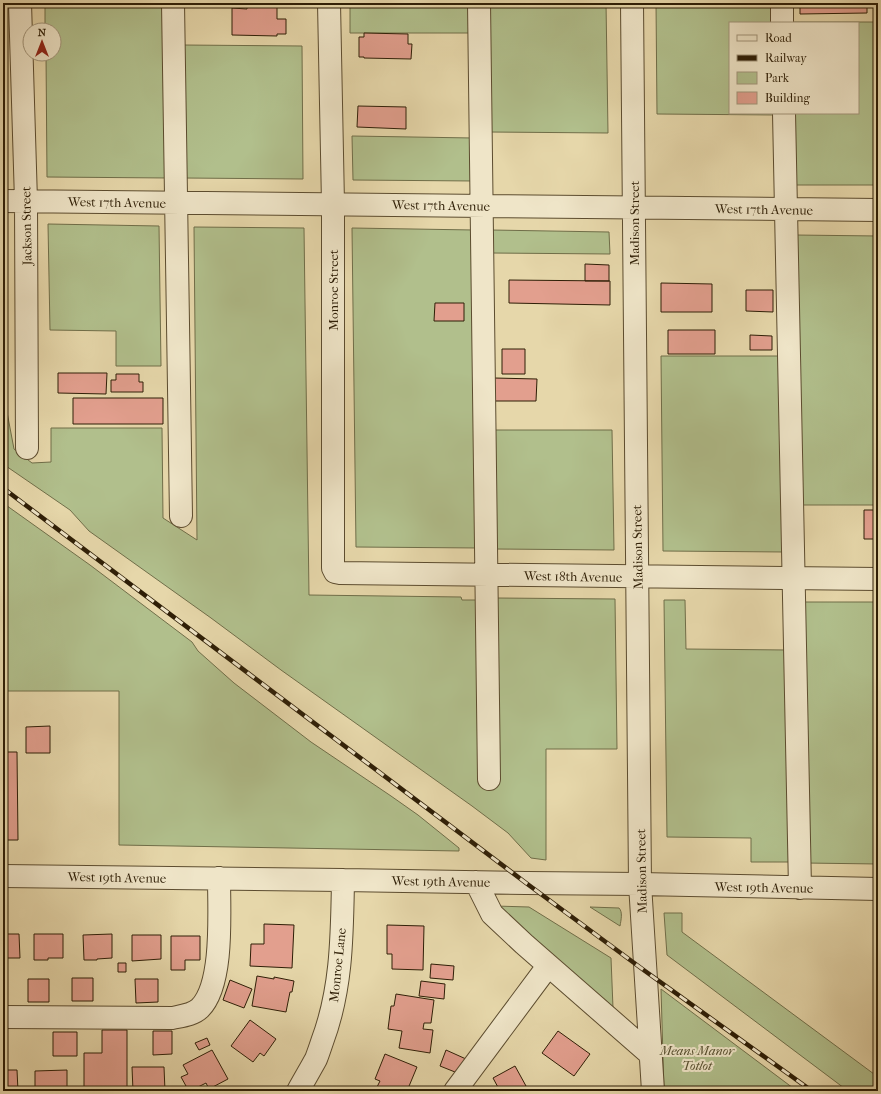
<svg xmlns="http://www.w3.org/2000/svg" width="881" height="1094" viewBox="0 0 881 1094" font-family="'IM FELL French Canon',serif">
<rect width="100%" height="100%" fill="#e6d7aa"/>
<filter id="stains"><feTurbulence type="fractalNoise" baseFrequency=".005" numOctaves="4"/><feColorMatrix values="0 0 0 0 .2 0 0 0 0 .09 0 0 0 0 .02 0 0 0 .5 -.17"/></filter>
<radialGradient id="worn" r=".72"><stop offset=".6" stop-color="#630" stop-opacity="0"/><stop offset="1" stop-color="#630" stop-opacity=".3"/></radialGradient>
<path fill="#b1bf8c" stroke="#706e49" d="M45 3H166L168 178 47 177 46 54H54V30H45Z
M350 3H471L472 33H350Z
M487 3H606L608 133 489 132Z
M656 3H776V23H730V113H778V115L657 114Z
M791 22H878V185H794L793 113H858V23H791Z
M183 45 302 46 303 179 184 178Z
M352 136 473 138 474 181 353 180Z
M48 224 159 226 161 366H116V331L50 330Z
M194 227 304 228 309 595 461 597 462 600H477L497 598 615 599 617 749H546V860L531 858 508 833 472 806 281 670 211 618 89 531 70 510 3 464V391L14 449 32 463 51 462V428H162L163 518 197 540Z
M352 228 474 230 479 548 356 547Z
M491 230 609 232 610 254 491 253Z
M795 235 878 236V505H799Z
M661 356H782L785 552 663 551Z
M494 430H612L614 550 495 549Z
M3 503 90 565 192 642 198 651 234 683 311 742 391 796 418 815 459 848V851L119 845V691H3Z
M664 600H685L686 649 787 650 791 862H751V838L667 837Z
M800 602H878V864L805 863Z
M495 906 529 907 611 958 613 1008Z
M590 907 619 908C623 912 621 920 620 926Z
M664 913H682V932L878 1077V1091H848L667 955Z
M661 989 797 1091H664Z"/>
<path fill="#e29f8e" stroke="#2e1e06" d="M800 3H867V13L800 14Z
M247 6H277V19H286V34H277V36L232 35V8L247 9Z
M364 33 408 34V44H412L411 59 364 58V57H359V37H364Z
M358 106 406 107V129L357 127Z
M585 264 609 265V281H585Z
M509 280 610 281V305L509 303Z
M661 283 712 284V312H661Z
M746 290H773V312L746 311Z
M435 303H464V321H434Z
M668 330H715V354H668Z
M750 335 772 336V350H750Z
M502 349H525V374H502Z
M58 373H107L106 394 58 393Z
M116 374H139V382H143V392H111V380H116Z
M494 378 537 379 536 401H494Z
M73 398H163V424H73Z
M864 510H878V539H864Z
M50 726V753H26V727Z
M3 752H17L18 840H3Z
M264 924 294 925 292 968 250 966 251 944H264Z
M387 925 424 926 423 970 392 969V954H387Z
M3 934H19L20 958H4V960H3Z
M34 934H63V958H48V960H34Z
M112 934V958L97 959V960H84L83 935Z
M132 935H161V959L132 961Z
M171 936H200V960H185V970H171Z
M118 963H126V972H118Z
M431 964 454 966 453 980 430 978Z
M257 976 274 979V977L294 981 292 992H290L286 1012 252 1006Z
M72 978H93V1001H72Z
M28 979H49V1002H28Z
M135 979H158V1002L136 1003Z
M230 980 252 989 244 1008 223 1000Z
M421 981 445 984 444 999 419 996Z
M396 994 434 1000 431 1023H424L423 1029 433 1030 430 1053 399 1048 402 1031 388 1029 391 1006H394Z
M250 1020 276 1039 264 1056 260 1053 253 1062 231 1046Z
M102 1030H127V1091H84V1053H102Z
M153 1031H172V1054L153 1055Z
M558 1031 590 1054 574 1076 542 1053Z
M53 1032H77V1056H53Z
M207 1038 210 1045 199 1050 195 1043Z
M212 1050 228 1079 209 1089 206 1083 198 1087 200 1091H182L181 1088 186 1086 181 1077 188 1074 183 1065Z
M446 1050 466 1059 460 1074 440 1066Z
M385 1054 417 1067 407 1091H375L380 1081 375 1079Z
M515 1066 526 1086 517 1091H500L493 1078Z
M132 1067H164L165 1091H133Z
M3 1070H17L18 1091H3Z
M67 1070V1091H35V1071Z"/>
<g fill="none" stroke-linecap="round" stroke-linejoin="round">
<g stroke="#5c4c2f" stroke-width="24">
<path id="minor" d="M20 3 26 201 27 448
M173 3 181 516
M329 3 333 204V568L335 572 340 573 878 579
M479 3 489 779
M632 3 640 884 653 1091
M782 3V23
M784 113 800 888
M3 201 878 210
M3 876 343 880 526 883 640 884 878 889
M476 882 492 914 524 944 651 1055
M3 1017 172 1018C181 1016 193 1015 200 1008 224 984 219 911 219 878
M298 1091C304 1080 310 1070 316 1059 318 1054 320 1048 322 1042 342 989 342 935 343 880
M455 1091 548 966"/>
</g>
<use href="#minor" stroke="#efe5c8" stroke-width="22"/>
<g stroke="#2e1e06" stroke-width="4.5">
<path id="rail" d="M3 488 526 883 645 971 812 1091"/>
</g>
<use href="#rail" stroke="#efe5c8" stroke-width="3" stroke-dasharray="9" stroke-linecap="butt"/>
</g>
<g text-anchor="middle" stroke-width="4" stroke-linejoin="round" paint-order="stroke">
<g font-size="13" fill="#2e1e06" stroke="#efe5c8">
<text transform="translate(117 202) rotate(1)" y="5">West 17th Avenue</text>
<text transform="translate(441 205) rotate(1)" y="5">West 17th Avenue</text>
<text transform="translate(764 209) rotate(1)" y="5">West 17th Avenue</text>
<text transform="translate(634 223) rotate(-90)" y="5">Madison Street</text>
<text transform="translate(26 226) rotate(-91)" y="5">Jackson Street</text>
<text transform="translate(333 290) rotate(-90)" y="5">Monroe Street</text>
<text transform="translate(637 547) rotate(-91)" y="5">Madison Street</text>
<text transform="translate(573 576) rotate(1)" y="5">West 18th Avenue</text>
<text transform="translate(641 871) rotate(-91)" y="5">Madison Street</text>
<text transform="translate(117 877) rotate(1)" y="5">West 19th Avenue</text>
<text transform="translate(441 881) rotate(1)" y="5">West 19th Avenue</text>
<text transform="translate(764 887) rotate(1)" y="5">West 19th Avenue</text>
<text transform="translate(337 965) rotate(-84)" y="5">Monroe Lane</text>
</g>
<g font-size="13" font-style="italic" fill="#554e2e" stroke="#efe5c8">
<text x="697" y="1055">Means Manor<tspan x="697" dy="15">Totlot</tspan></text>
</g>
</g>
<rect width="881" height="1094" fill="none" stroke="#e6d7aa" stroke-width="16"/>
<rect x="4" y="4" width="873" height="1086" fill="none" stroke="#2e1e06" stroke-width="2"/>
<rect x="8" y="8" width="865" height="1078" fill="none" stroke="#2e1e06"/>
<rect x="729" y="22" width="130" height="92" fill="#efe5c8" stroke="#a2957a"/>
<rect x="737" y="35" width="20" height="6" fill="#efe5c8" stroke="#a2957a"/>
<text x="765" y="42" font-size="12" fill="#2e1e06">Road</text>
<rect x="737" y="55" width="20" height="6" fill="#2e1e06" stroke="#a2957a"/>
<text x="765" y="62" font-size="12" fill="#2e1e06">Railway</text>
<rect x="737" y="72" width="20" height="12" fill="#b1bf8c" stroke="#a2957a"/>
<text x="765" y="82" font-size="12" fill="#2e1e06">Park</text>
<rect x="737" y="92" width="20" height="12" fill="#e29f8e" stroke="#a2957a"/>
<text x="765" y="102" font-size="12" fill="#2e1e06">Building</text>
<g transform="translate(42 42)"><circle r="19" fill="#efe5c8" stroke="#a2957a"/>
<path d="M0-3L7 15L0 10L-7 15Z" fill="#8f2418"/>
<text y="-6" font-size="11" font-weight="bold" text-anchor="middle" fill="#2e1e06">N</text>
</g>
<rect width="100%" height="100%" filter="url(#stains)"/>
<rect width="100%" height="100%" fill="url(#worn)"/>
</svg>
